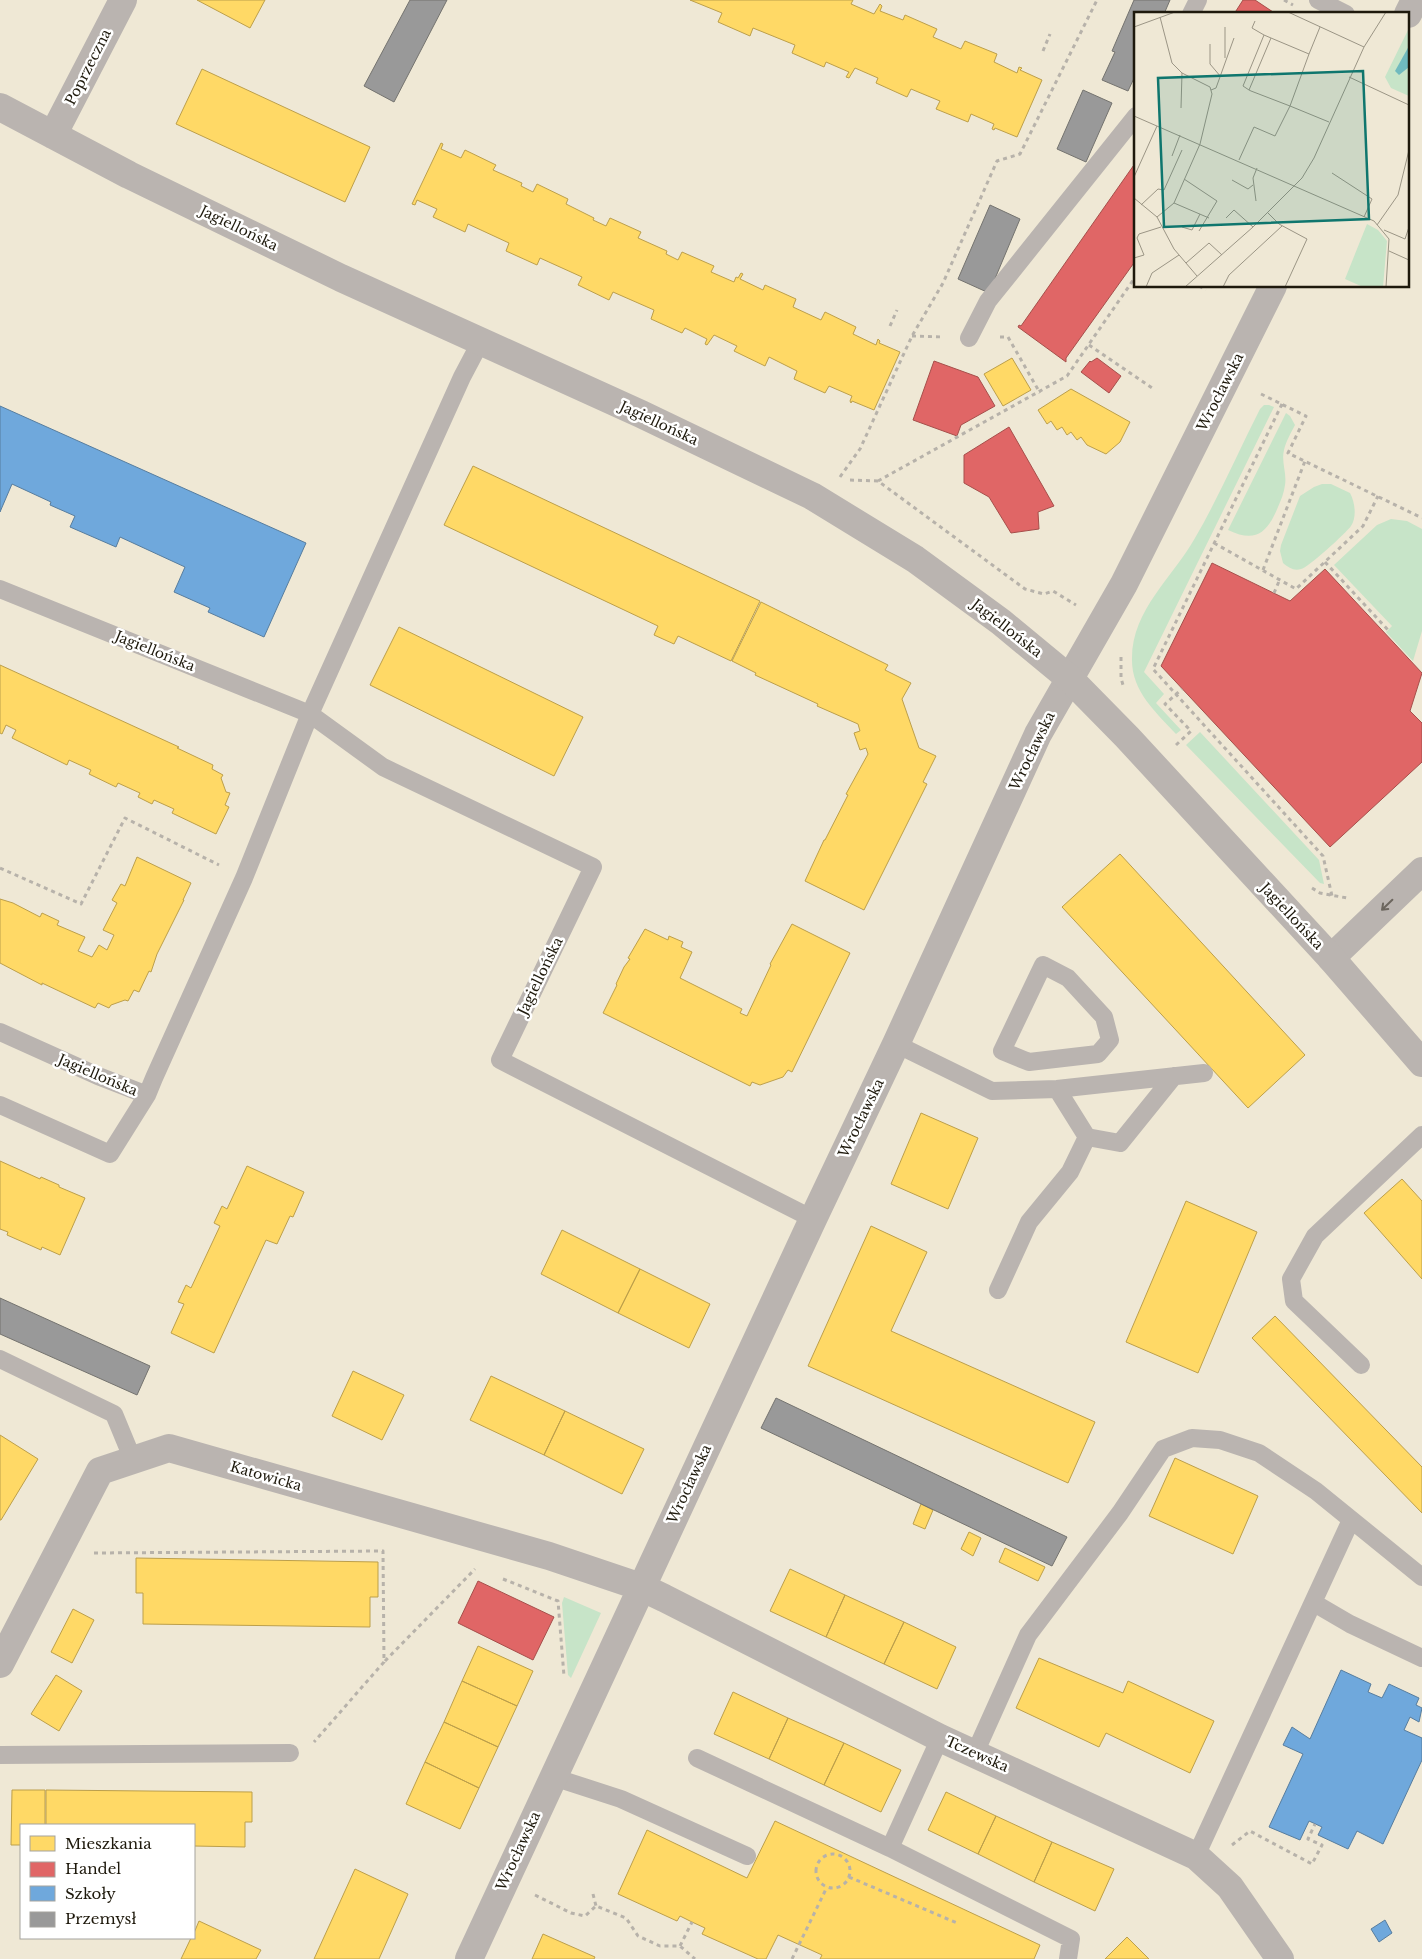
<svg xmlns="http://www.w3.org/2000/svg" width="1422" height="1959" viewBox="0 0 1422 1959" font-family="'Libre Baskerville',serif">
<rect width="100%" height="100%" fill="#efe8d5"/>
<path fill="#c7e4c8" d="M1264 405H1269L1274 407 1144 672 1164 694 1156 703 1181 730 1176 734C1156 712 1131 691 1132 658 1132 610 1173 577 1195 538 1219 497 1238 452 1260 409Z
M1286 413 1290 416 1295 425C1291 433 1286 441 1284 450 1281 462 1287 473 1285 485 1284 493 1281 500 1278 507 1267 534 1255 543 1228 530Z
M1322 484H1331L1350 493C1355 502 1357 517 1351 526 1346 533 1308 568 1301 569 1294 571 1289 568 1283 563L1280 551 1281 545 1300 496 1314 487Z
M1391 519 1407 521 1422 529V631L1413 661 1386 632 1392 626 1334 565 1377 525Z
M1200 732 1319 860 1324 884 1320 883 1186 745Z
M564 1597 601 1613 571 1678 568 1675 562 1603Z"/>
<path fill="#ffd966" stroke="#bc9f4b" d="M197 0H265L250 28Z
M690 0H853L851 4 874 14 880 4 882 6 880 11 903 20 905 15 937 29 933 37 961 49 965 41 997 54 994 62 1017 73 1019 67 1022 68 1020 70 1042 80 1017 137 995 128 994 130 992 129 994 124 971 114 968 122 936 109 940 101 911 89 907 97 876 83 878 78 855 68 849 78 846 77 849 72 826 62 824 67 792 53 795 45 753 28 750 36 718 22 722 13Z
M202 69 370 147 345 202 176 124Z
M441 143 443 144 441 149 461 158 465 150 496 165 493 170 522 183 521 186 533 192 537 184 568 199 566 204 594 218 593 220 606 226 610 218 641 232 638 238 667 251 666 254 678 260 682 252 714 266 711 272 734 282 736 277 738 278 741 273 743 274 740 279 763 290 765 285 796 299 793 307 821 320 825 312 856 327 853 334 876 345 878 339 880 341 879 343 900 352 874 410 852 401 851 403 850 401 852 396 829 386 825 393 794 379 797 371 769 357 765 366 734 351 737 346 714 335 707 345 705 344 707 339 685 328 682 333 651 319 654 310 613 292 609 300 578 285 582 277 540 258 537 265 506 251 509 243 468 224 465 232 433 217 437 209 417 200 415 205 412 204Z
M1012 358 1031 390 1003 406 984 374Z
M1071 389 1130 422 1120 442 1106 454 1087 445 1081 437 1077 440 1071 432 1067 435 1062 427 1057 430 1051 421 1047 424 1038 410Z
M473 466 760 601 731 661 678 636 674 644 654 635 658 626 444 525Z
M761 602 888 665 885 670 911 683 902 699 919 748 936 756 923 782 927 784 864 910 805 881 824 840H825L848 795 846 794 868 754 866 748 860 750 854 733 860 731 858 724 817 706 818 704 755 675 756 673 732 661Z
M399 627 583 717 554 776 370 685Z
M0 665 179 747 177 748 213 765 212 769 223 775 221 778 226 792 230 793 225 805 229 807 216 834 172 813 174 809 154 800 152 804 138 797 140 793 118 783 116 787 89 774 91 770 69 760 67 765 12 738 16 730 6 725 2 734 0 733Z
M1120 854 1305 1055 1248 1108 1062 907Z
M137 857 191 883 183 900H184L157 954 151 972 149 971 139 992 134 990 128 1001 125 1000 111 1005 109 1008 98 1003 95 1008 42 983V985L0 963V899L13 903 40 917 42 913 59 921 57 925 85 937 78 951 92 957 99 945 107 950 114 935 103 930 117 903 112 900 121 884 125 886Z
M792 924 850 953 792 1072 788 1070 783 1077 760 1085 752 1082 750 1086 603 1013 617 985 616 984 624 967 630 959 628 958 645 929 668 940 669 936 683 942 681 947 692 952 680 978 742 1009 740 1013 747 1016 771 965 770 964Z
M921 1113 978 1138 948 1209 891 1184Z
M0 1161 40 1179 41 1177 59 1185V1187L85 1198 60 1255 42 1247 41 1250 7 1235 8 1232 0 1229Z
M247 1166 304 1192 293 1217 290 1216 277 1244 266 1240 214 1353 171 1333 184 1304 178 1302 186 1285 191 1288 220 1226 214 1223 222 1206 227 1209Z
M1402 1179 1422 1201V1279L1364 1213Z
M1186 1201 1257 1232 1198 1373 1126 1342Z
M871 1226 927 1252 891 1331 1095 1422 1068 1483 808 1366Z
M562 1230 640 1269 618 1313 541 1274Z
M640 1269 710 1304 689 1348 618 1313Z
M1275 1316 1422 1467V1513L1252 1338Z
M353 1371 404 1395 382 1440 332 1416Z
M491 1376 565 1411 544 1455 470 1420Z
M565 1411 644 1449 622 1494 544 1455Z
M0 1435 38 1459 1 1520H0Z
M1175 1458 1258 1496 1233 1554 1149 1516Z
M921 1504 933 1510 925 1529 913 1524Z
M969 1532 981 1538 973 1556 961 1549Z
M1005 1548 1045 1567 1038 1581 999 1562Z
M136 1558 378 1562V1597H370V1627L143 1624V1593H136Z
M790 1569 845 1595 826 1637 770 1611Z
M845 1595 904 1622 884 1664 826 1637Z
M73 1609 94 1620 72 1663 51 1652Z
M904 1622 956 1647 937 1689 884 1664Z
M478 1646 533 1671 517 1706 462 1681Z
M1039 1658 1123 1693 1128 1681 1214 1721 1190 1773 1106 1733 1099 1747 1016 1708Z
M56 1675 82 1691 59 1731 31 1714Z
M462 1681 517 1706 498 1747 444 1722Z
M733 1692 788 1718 769 1759 714 1734Z
M788 1718 844 1743 824 1785 769 1759Z
M444 1722 498 1747 479 1788 425 1762Z
M844 1743 901 1770 881 1812 824 1785Z
M425 1762 479 1788 460 1829 406 1804Z
M12 1790H45V1825H21V1845H11Z
M46 1790 252 1792V1822H245V1847L194 1846V1825H46Z
M946 1792 996 1816 978 1854 928 1830Z
M996 1816 1052 1842 1034 1882 978 1854Z
M775 1821 1040 1945 1034 1959H820L822 1955 778 1935 766 1959H758L702 1934 705 1928 692 1922 680 1916 677 1921 618 1894 647 1830 747 1878Z
M1052 1842 1114 1869 1095 1911 1034 1882Z
M355 1869 408 1894 379 1959H314Z
M199 1921 261 1950 256 1959H181L191 1938H194V1933Z
M543 1934 595 1957 594 1959H532Z
M1127 1937 1149 1959H1105Z"/>
<path fill="#e06666" stroke="#a64f4b" d="M1243 0H1255L1276 14H1234Z
M1136 162V260L1066 358V362L1018 327 1019 325 1021 326Z
M1097 358 1121 376 1109 393 1081 372 1090 361 1091 362Z
M934 361 978 377 995 406 961 425 957 436 913 420Z
M1009 427 1054 506 1038 512 1039 529 1011 533 989 497 964 483V455Z
M1212 563 1290 601 1325 569 1422 673 1410 711 1422 723V762L1330 847 1161 666Z
M478 1581 554 1617 533 1660 458 1623Z"/>
<path fill="#6fa8dc" stroke="#577d9e" d="M0 406 306 543 264 637 208 612 210 608 174 592 185 567 120 537 116 547 70 527 75 516 50 505 51 502 12 484 0 512Z
M1341 1670 1371 1684 1368 1692 1382 1698 1389 1684 1419 1698 1416 1705 1422 1708 1419 1722 1410 1717 1404 1730 1422 1738V1760L1383 1844 1357 1831 1348 1849 1318 1835 1322 1827 1309 1821 1300 1840 1269 1827 1303 1754 1283 1745 1292 1727 1310 1739Z
M1385 1920 1392 1933 1379 1942 1371 1929Z"/>
<path fill="#999" stroke="#74736f" d="M410 0H447L394 102 364 86Z
M1134 0H1170L1164 14H1136V74L1128 91 1102 80 1115 52 1112 51Z
M1083 90 1112 103 1086 162 1057 149Z
M990 205 1020 219 989 293 958 279Z
M0 1298 150 1366 137 1395 0 1334Z
M776 1398 1067 1537 1052 1566 761 1428Z"/>
<g fill="none" stroke-linecap="round" stroke-linejoin="round">
<path stroke="#b7b2aa" stroke-width="3" stroke-dasharray="4 4" stroke-linecap="butt" d="M1284 0 1293 5
M1043 51 1050 34
M1199 286 1206 290
M890 326 897 310
M912 336 944 337
M1000 337H1008L1040 393
M1089 345 1155 390
M1261 394 1306 416 1288 453 1422 518
M1282 404 1153 669 1323 856 1332 896
M840 477 860 449 912 336 943 283 997 161 1020 154 1097 0
M850 480 878 481 1025 589 1044 594 1053 591 1076 605
M878 481 1067 376 1136 276
M1214 543 1296 589 1363 526 1378 496
M1325 562 1388 630
M1263 570 1305 461
M1274 593 1280 579
M1121 657V678L1123 685
M1176 745 1191 731 1165 704 1182 689
M0 868 81 904 125 818 219 865
M1312 888 1320 893 1347 898
M94 1553 383 1551 384 1662 314 1742
M503 1579 558 1601 564 1676
M385 1661 475 1569
M1232 1845 1250 1831 1312 1864 1322 1845 1308 1839 1315 1824
M816 1871a17 17 0 1 1 34 0a17 17 0 1 1-34 0Z
M849 1877 957 1923
M593 1894 596 1906
M535 1895 571 1913 585 1916 596 1906 626 1918 638 1936 660 1946H680L695 1959
M680 1946 692 1922
M792 1959 827 1887"/>
<path stroke="#bab4b0" stroke-width="18" d="M1318 0 1346 14
M1191 14 1198 0
M969 338 988 301 1136 116
M481 341 462 377 310 714 383 767 593 867 500 1060 813 1219
M0 589 310 714 244 878 154 1078 147 1095 110 1154 0 1105
M1043 965 1068 978 1104 1017 1110 1040 1098 1054 1029 1062 1002 1051Z
M0 1032 98 1076 147 1095
M896 1044 992 1091 1057 1089 1204 1073
M1087 1137 1120 1143 1174 1076
M998 1290 1029 1222 1070 1172 1087 1137 1057 1089
M0 1359 114 1414 133 1460
M1361 1365 1294 1301 1291 1279 1315 1236 1422 1135
M1314 1603 1350 1624 1422 1658
M975 1753 1028 1635 1120 1513 1163 1449 1192 1438 1220 1440 1259 1453 1316 1491 1422 1577
M0 1755 290 1753
M697 1758 890 1848 1071 1939 1068 1959
M553 1777 621 1799 747 1856
M890 1848 940 1738
M1196 1856 1351 1520"/>
<path stroke="#bab4b0" stroke-width="28" d="M1408 14 1415 0
M1331 958 1422 871
M0 1664 100 1471 169 1448 549 1556 641 1587 664 1598 940 1738 1196 1856 1230 1887 1280 1959
M469 1959 813 1219 896 1044 1038 734 1124 584 1273 286"/>
<path stroke="#bab4b0" stroke-width="28" d="M0 107 129 175 341 278 641 414 812 496 915 559 1001 622 1070 679 1127 737 1331 958 1422 1063
M53 135 123 0"/>
</g>
<defs><path id="oneway-shaft" d="M-6 0H5M1.5-3L5.5 0L1.5 3" fill="none" stroke-width="1.6" stroke-linecap="round" stroke-linejoin="round" transform="scale(1.25)"/></defs>
<use stroke="#6c665e" href="#oneway-shaft" transform="translate(1387 905) rotate(136)"/>
<g text-anchor="middle" stroke-width="5" stroke-linejoin="round" paint-order="stroke">
<g font-size="14" fill="#1e190c" stroke="#fff">
<text transform="translate(88 67) rotate(-63)" y="5">Poprzeczna</text>
<text transform="translate(239 228) rotate(26)" y="5">Jagiellońska</text>
<text transform="translate(1220 392) rotate(-63)" y="5">Wrocławska</text>
<text transform="translate(659 423) rotate(25)" y="5">Jagiellońska</text>
<text transform="translate(1007 628) rotate(38)" y="5">Jagiellońska</text>
<text transform="translate(155 651) rotate(22)" y="5">Jagiellońska</text>
<text transform="translate(1032 751) rotate(-64)" y="5">Wrocławska</text>
<text transform="translate(1292 916) rotate(47)" y="5">Jagiellońska</text>
<text transform="translate(540 976) rotate(-64)" y="5">Jagiellońska</text>
<text transform="translate(98 1075) rotate(23)" y="5">Jagiellońska</text>
<text transform="translate(861 1118) rotate(-64)" y="5">Wrocławska</text>
<text transform="translate(266 1476) rotate(16)" y="5">Katowicka</text>
<text transform="translate(689 1484) rotate(-65)" y="5">Wrocławska</text>
<text transform="translate(977 1754) rotate(24)" y="5">Tczewska</text>
<text transform="translate(518 1851) rotate(-65)" y="5">Wrocławska</text>
</g>
</g>
<g transform="translate(1134 12)">
<rect width="275" height="275" fill="#efe8d5"/>
<path d="M275 16V84L257 76 251 65ZM233 212 244 218 253 229 249 275H229L211 267Z" fill="#c7e4c8"/>
<path d="M275 34V55L265 63 261 59Z" fill="#70babe"/>
<path fill="none" stroke="#9b9585" stroke-width="1" d="M154 0 230 35M26 5 38 51 48 61 76 75 78 82 66 132 40 191 23 205 40 237 63 264M121 9 118 16 130 23M0 15 41 0M91 15V46M76 32V52L87 65M175 42 186 15M215 65 275 93M77 78 82 76 100 26M115 78 137 26 175 42 156 94 117 79 115 78 109 74 130 23 137 26M47 96 48 61M0 104 240 209 255 227 252 275M38 144 46 123M105 148 120 115 141 124 156 94 195 110M198 161 238 187 230 205M0 165 23 114M50 167 83 189 65 219M98 168 114 177 119 173M0 186 23 205M122 189 119 166 123 156M40 191 75 206M7 193 24 177 30 178 48 138M134 201 145 212 173 227 151 275M92 206 100 198 119 215M243 213 264 183 275 138M48 215 58 218 66 202M250 218 271 227 275 215M255 239 275 248M0 246 10 243 3 226 5 222 27 215M52 251 75 231 88 243M12 275 18 261 45 243M51 275 119 215 168 166 180 146 230 35 252 0M89 275 95 263 148 214"/>
<path fill="#0f766e" fill-opacity="0.15" stroke="#0f766e" stroke-width="2.5" d="M229 59 235 207 30 215 24 66Z"/>
<rect width="275" height="275" fill="none" stroke="#1e190c" stroke-width="2.5"/>
</g>
<rect x="20" y="1824" width="175" height="115" fill="#ffffff" stroke="#a5a39e"/>
<rect x="30" y="1836" width="25" height="15" fill="#ffd966" stroke="#a5a39e"/>
<text x="65" y="1849" font-size="15" fill="#1e190c">Mieszkania</text>
<rect x="30" y="1862" width="25" height="15" fill="#e06666" stroke="#a5a39e"/>
<text x="65" y="1874" font-size="15" fill="#1e190c">Handel</text>
<rect x="30" y="1886" width="25" height="15" fill="#6fa8dc" stroke="#a5a39e"/>
<text x="65" y="1899" font-size="15" fill="#1e190c">Szkoły</text>
<rect x="30" y="1912" width="25" height="15" fill="#999999" stroke="#a5a39e"/>
<text x="65" y="1924" font-size="15" fill="#1e190c">Przemysł</text>
</svg>
